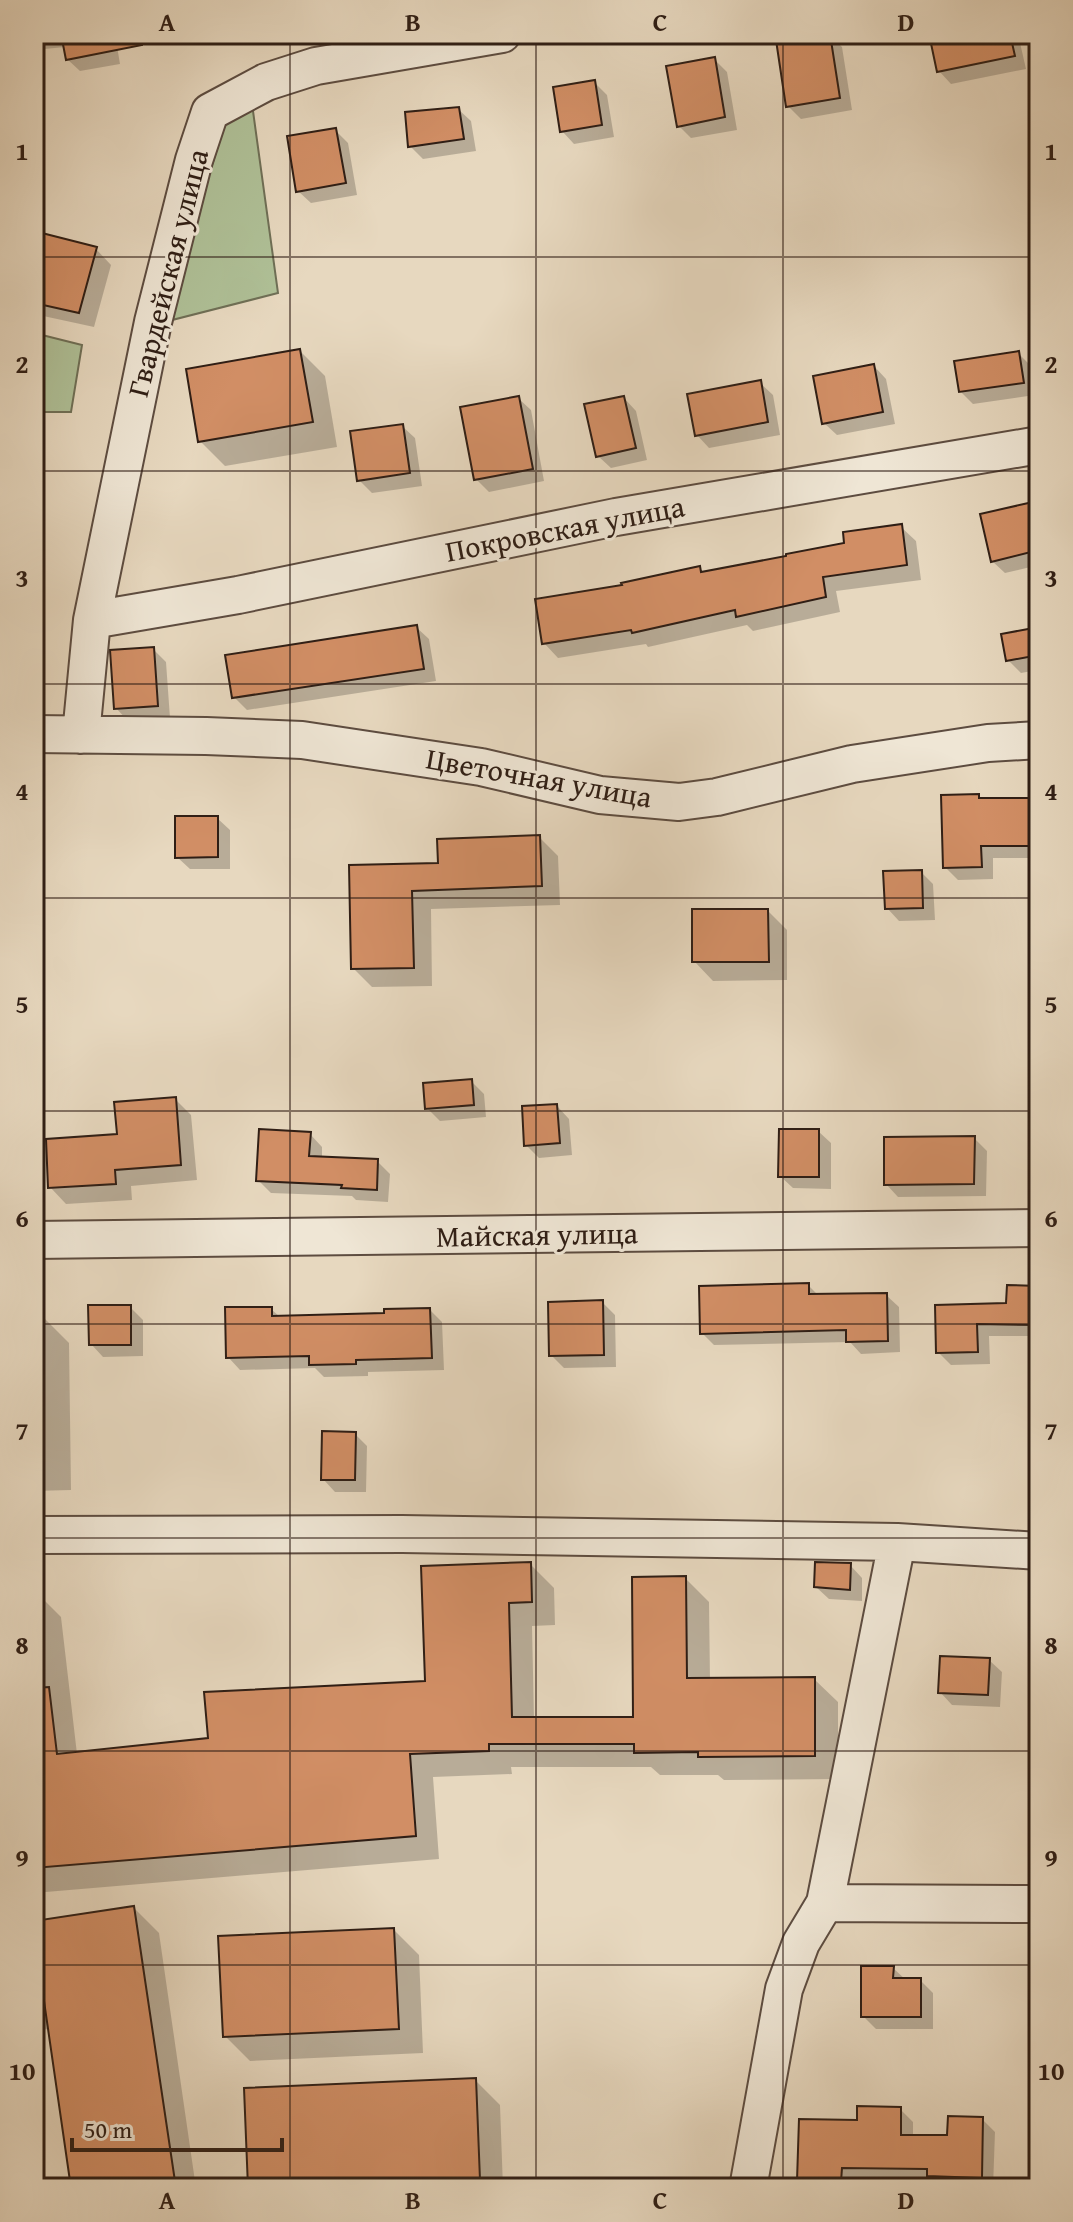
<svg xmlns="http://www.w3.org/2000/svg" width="1073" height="2222" viewBox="0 0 1073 2222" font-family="'Gentium Book Plus',serif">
<rect width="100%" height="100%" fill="#e7d8bf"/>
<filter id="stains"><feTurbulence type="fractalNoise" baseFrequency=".0025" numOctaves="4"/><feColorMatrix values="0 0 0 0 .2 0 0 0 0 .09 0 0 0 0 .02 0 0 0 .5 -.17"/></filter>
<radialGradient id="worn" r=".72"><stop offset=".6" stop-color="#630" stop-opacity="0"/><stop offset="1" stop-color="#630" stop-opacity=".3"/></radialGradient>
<path fill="#afc097" stroke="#6f6f56" stroke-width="2" d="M229 110 253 111 278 293 172 320 205 188Z
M42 335 82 345 71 412H34V340Z"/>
<path fill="#0003" d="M34 34H115L120 64 80 71 67 59 65 47 34 50Z
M174 34H215L181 41Z
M829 34 842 47 852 110 801 119 788 106Z
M931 34H1018L1026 69 951 84 939 71Z
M714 59 727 72 737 130 691 138 679 126Z
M594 82 607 95 614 137 574 144 562 131Z
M458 109 471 121 476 151 423 159 410 146Z
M335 130 348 143 357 195 311 203 298 191Z
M34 233 96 249 111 265 94 327 34 314Z
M300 351 325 376 337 447 225 466 200 441Z
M1018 353 1031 366 1035 395 973 404 961 392Z
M874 366 886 379 895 424 837 435 824 423Z
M760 383 773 395 780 435 709 448 697 435Z
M518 398 531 410 544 481 489 492 476 479Z
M624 398 636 411 647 460 611 468 598 456Z
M402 426 415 438 422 486 372 493 359 480Z
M1032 504 1039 511V565L1005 573 992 561Z
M901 527 916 541 921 580 836 591 840 612 753 631 747 625 648 647 646 644 558 658 544 643 624 587 699 568 705 573 847 544Z
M416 627 429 639 436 681 247 710 234 697Z
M1039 629V676L1032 671 1021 673 1008 660Z
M153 649 166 662 170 718 128 721 116 708Z
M978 796 982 800H1039V858H993V879L958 880 945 867Z
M217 818 230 830V869H190L177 857Z
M539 837 558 856 560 905 431 909 432 986 372 987 353 968 351 867 440 865Z
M921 872 933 884 935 920 899 921 887 908Z
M768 911 787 930V980L713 981 694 961Z
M1029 1076H1039V1181L1028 1170Z
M471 1081 484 1094 486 1117 440 1121 427 1108Z
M175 1099 191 1115 197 1180 131 1186 132 1200 66 1204 50 1187 119 1136Z
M557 1106 569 1119 572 1155 539 1158 526 1145Z
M818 1131 831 1143V1189L793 1188 780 1176Z
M310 1134 322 1147V1159L377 1161 390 1174 388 1202 356 1200 352 1196 271 1193 258 1180Z
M974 1138 987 1151 986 1196 898 1197 886 1184Z
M808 1285 819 1296 886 1295 899 1307 900 1352 861 1354 850 1342 714 1345 702 1333Z
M1039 1288V1336H989L990 1364 951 1365 938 1352 937 1307 1008 1305Z
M602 1302 615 1315 616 1367 564 1368 551 1355Z
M130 1307 143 1320V1356L103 1357 91 1344Z
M271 1309 280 1317 386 1315 430 1310 442 1322 444 1370 368 1372V1376L324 1377 315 1368 240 1370 228 1357Z
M34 1318H44L69 1343 71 1490 34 1491Z
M355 1434 367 1446 366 1492H335L323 1479Z
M530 1564 554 1588 555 1625 532 1626 534 1719H636L685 1578 709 1602 710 1680 814 1679 838 1702V1779L724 1780 718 1775H660L651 1767H511L512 1774 433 1777 439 1859 34 1893V1593H37L61 1617 77 1754 211 1740 427 1683Z
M850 1565 862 1578V1601L829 1599 816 1587Z
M989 1660 1002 1672 1000 1707 952 1705 940 1692Z
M1030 1789H1039V1842L1032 1836Z
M134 1908 159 1933 196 2188H73L50 2029 39 2030 34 2025V1923Z
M394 1930 419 1955 423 2053 250 2061 225 2036Z
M893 1968 906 1980H920L933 1993V2029H876L863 2016Z
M475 2080 500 2105 503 2188H250Z
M900 2109 913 2122V2137H949L982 2119 995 2132 993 2188H941L934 2181 854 2180 853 2188H807L799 2180Z"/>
<path fill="#d18e65" stroke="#2f1e15" stroke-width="2" d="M61 34H141L142 45 66 60Z
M817 34H830L840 98 786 107 776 40Z
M929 34H1010L1015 56 937 72Z
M715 57 725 117 677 127 666 66Z
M595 80 602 125 560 132 553 87Z
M459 107 464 139 408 147 405 112Z
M336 128 346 183 296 192 287 136Z
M34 231 97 247 79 313 34 303Z
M300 349 313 422 198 442 186 369Z
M1019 351 1024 383 959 392 954 361Z
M874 364 883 412 822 424 813 376Z
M761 380 768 422 695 436 687 394Z
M519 396 533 469 474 480 460 407Z
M624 396 636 448 596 457 584 404Z
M403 424 410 473 357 481 350 431Z
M1033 502 1039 527V550L991 562 980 514Z
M902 524 907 565 823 577 826 597 736 617 735 610 632 633 631 630 542 644 535 599 622 585 621 583 700 566 701 572 786 556V554L844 543 843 532Z
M417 625 424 669 232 698 225 655Z
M1039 627V655L1006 661 1001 634Z
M154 647 158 706 114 709 110 650Z
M979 794V798H1038V846H981L982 867 943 868 941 795Z
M175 816H218V857L175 858Z
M540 835 542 886 412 891 414 968 351 969 349 865 438 863 437 839Z
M922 870 923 908 885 909 883 871Z
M692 909H768L769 962H692Z
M472 1079 474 1105 425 1109 423 1083Z
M176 1097 181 1165 115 1170 116 1184 48 1188 46 1139 117 1134 114 1102Z
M557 1104 560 1143 524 1146 522 1106Z
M259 1129 311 1132 309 1156 378 1159 377 1190 341 1188 342 1185 256 1181Z
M779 1129H819V1177H778Z
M975 1136 974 1184 884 1185V1137Z
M809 1283V1294L887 1293 888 1341 846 1342V1330L700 1334 699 1286Z
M1007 1285 1039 1286V1325L977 1324 978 1352 936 1353 935 1305 1006 1303Z
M603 1300 604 1355 549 1356 548 1302Z
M88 1305H131V1345H89Z
M225 1307H272V1316L384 1313V1309L430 1308 432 1358 356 1360V1364L309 1365V1356L226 1358Z
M322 1431 356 1432 355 1480H321Z
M531 1562 532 1602 509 1603 512 1717H633L632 1577 686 1576 687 1678 815 1677V1756L698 1757V1752L634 1753V1744H489V1751L410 1754 416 1836 34 1868V1688L49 1687 57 1754 208 1738 204 1692 425 1681 421 1566Z
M815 1562 851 1563 850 1590 814 1587Z
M940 1656 990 1658 988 1695 938 1693Z
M134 1906 176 2188H71L44 2001 34 2003V1921Z
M394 1928 399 2029 223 2037 218 1936Z
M861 1966H894L893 1978H921V2017H861Z
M476 2078 480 2180 376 2184V2188H248L244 2088Z
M857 2106 901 2107V2135H947L948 2116 983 2117 982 2178 927 2176V2169L842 2168 841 2182 797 2181 799 2119 857 2120Z"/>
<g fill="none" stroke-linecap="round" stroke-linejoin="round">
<g stroke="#5d4c40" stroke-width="40">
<path id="minor" d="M92 620 238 595 616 517 1039 445
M34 734 206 736 302 740 481 767 600 795 679 802 717 797 852 764 988 743 1039 740
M81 735 92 620 153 322 194 160 210 112 266 82 316 66 502 34
M34 1240 1039 1228
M34 1535 402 1534 897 1542 1039 1551
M825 1903 1039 1904
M748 2188 784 1989 801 1943 825 1903 897 1542"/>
</g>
<use href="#minor" stroke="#efe6d5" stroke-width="36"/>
</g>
<path fill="none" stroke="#2f1e15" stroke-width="2" stroke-opacity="0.55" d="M290 34V2188M536 34V2188M783 34V2188M34 257H1039M34 471H1039M34 684H1039M34 898H1039M34 1111H1039M34 1324H1039M34 1538H1039M34 1751H1039M34 1965H1039"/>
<g text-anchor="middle" stroke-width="6" stroke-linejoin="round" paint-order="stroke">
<g font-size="30" fill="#2f1e15" stroke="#efe6d5">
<text transform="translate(168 273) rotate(-76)" y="10">Гвардейская улица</text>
<text transform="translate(565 529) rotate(-11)" y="10">Покровская улица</text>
<text transform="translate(539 778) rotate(10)" y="10">Цветочная улица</text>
<text transform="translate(537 1235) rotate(-1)" y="10">Майская улица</text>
</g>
</g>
<rect width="1073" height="2222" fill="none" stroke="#e7d8bf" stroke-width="88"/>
<path d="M72 2138v12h210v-12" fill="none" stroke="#2f1e15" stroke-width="4"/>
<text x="84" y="2138" font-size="24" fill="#2f1e15" stroke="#efe6d5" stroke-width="6" paint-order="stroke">50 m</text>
<rect x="44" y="44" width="985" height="2134" fill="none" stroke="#2f1e15" stroke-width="3"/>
<g font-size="26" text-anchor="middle" font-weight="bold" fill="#2f1e15">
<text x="167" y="31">A</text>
<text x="413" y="31">B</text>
<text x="660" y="31">C</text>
<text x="906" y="31">D</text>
<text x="22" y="160">1</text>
<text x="1051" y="160">1</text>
<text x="22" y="373">2</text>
<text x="1051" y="373">2</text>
<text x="22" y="587">3</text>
<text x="1051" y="587">3</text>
<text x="22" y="800">4</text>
<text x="1051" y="800">4</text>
<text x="22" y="1013">5</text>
<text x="1051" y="1013">5</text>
<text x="22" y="1227">6</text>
<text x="1051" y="1227">6</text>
<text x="22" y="1440">7</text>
<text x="1051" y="1440">7</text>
<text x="22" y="1654">8</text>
<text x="1051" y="1654">8</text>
<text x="22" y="1867">9</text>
<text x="1051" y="1867">9</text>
<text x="22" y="2080">10</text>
<text x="1051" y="2080">10</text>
<text x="167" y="2209">A</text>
<text x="413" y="2209">B</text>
<text x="660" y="2209">C</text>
<text x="906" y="2209">D</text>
</g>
<rect width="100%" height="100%" filter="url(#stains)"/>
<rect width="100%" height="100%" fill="url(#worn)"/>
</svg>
